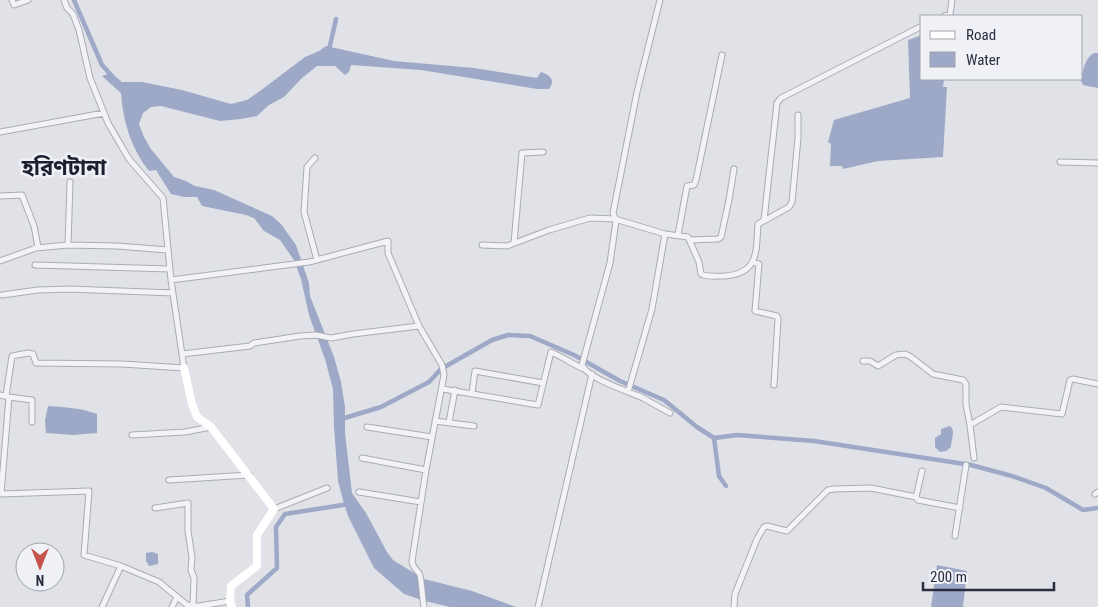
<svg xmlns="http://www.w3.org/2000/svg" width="1098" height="607" viewBox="0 0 1098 607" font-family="'Roboto Condensed','Noto Sans Bengali',sans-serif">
<rect width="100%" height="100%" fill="#e0e2e8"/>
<path fill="#9da9c6" d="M922 35V79H947L944 80 943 87H947L943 157 878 161 843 169 842 166H830L831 144 828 142 834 120 910 98 908 40Z
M326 46 394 61 474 68 537 78 541 72C550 75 556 80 549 89H537L421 70 351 65 349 72 345 75 335 66H317L302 78 284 97 269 105 257 116 241 119 220 121 161 106 151 107 143 113 139 124 144 137 151 149 174 177 186 181 195 186 214 190 272 216 281 224 296 245 309 283 310 296 334 357 341 382 345 407V433L352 493 366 513 387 552 393 560 424 579 472 591 516 607H450L425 601 404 594 374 568 348 516 343 500 338 481 334 427 333 389 325 359 309 315 301 279 294 260 280 240 264 231 254 218 246 215 202 206 197 197H184L171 194 156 170 149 171C131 148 123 122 121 93L102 76 111 73 122 82H142L182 90 231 104 247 100 260 91 305 57 319 51Z
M1094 53H1098V88L1083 85 1080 79H1082C1082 70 1086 57 1094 53Z
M48 406C64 407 81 408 97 414V433L73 435 46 433 45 420Z
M950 426C956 431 951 440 951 447L946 451 940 452 935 447V438L941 434V429Z
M152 552 158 554V564L149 566 146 561V553Z
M937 565 967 571 963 607H931Z"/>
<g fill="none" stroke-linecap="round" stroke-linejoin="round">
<path stroke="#9da9c6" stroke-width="4.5" d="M74 0 102 65 112 76
M329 50 336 19
M341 419 381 407 429 382 441 369 492 340 508 335 530 336 574 355 620 381 664 400 697 427 714 438 737 435 814 441 971 465 1012 476 1046 488 1083 510 1098 508
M714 438 719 476 726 486
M248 607 247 595 277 568 276 527 285 514 349 504"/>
<g stroke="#a9acb5" stroke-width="7">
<path id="street" d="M12 0 14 5 28 0
M660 0 637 92 613 213 616 221 610 263 582 365C588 379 628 391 643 398 652 403 661 408 670 413
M944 16 950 14 952 0
M0 132 104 113
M315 158 307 167 304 212 317 260
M1060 162 1098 163
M0 196 22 195 34 226 38 247
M764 220 777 103 781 98 922 26
M665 234 688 237 699 262 701 274 703 275C710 277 717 276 724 276 759 274 756 252 758 224L789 207 792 202 798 138V115
M678 235 687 186 694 185 696 180 722 55
M690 240 718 239 721 237 729 200 734 169
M514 243 522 153 543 152
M68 245 70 182
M482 245 507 246 549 230 590 218 615 219 665 234 652 309 628 392
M0 261 36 248 68 245 117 246 168 250
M753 262 759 264 755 311 777 316 778 319 774 385
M35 265 170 269
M171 280 309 262 388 241V253L419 326 442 365 444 375 426 470 412 561C413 569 417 569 420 575 421 576 423 603 424 607
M2 295 38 290 70 289 173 293
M182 354 250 346 254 343 300 336 316 335 331 338 353 334 419 326
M863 361H870L878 366 896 355 905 354 911 357 933 374 963 380 966 384V405L970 425
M443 389 538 405 551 352C563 357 572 364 584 369
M472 393 475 371 543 383
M0 395 9 397 1 494
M6 396 12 356 28 353 33 354 36 363 122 364 184 368 171 280 163 198 129 159 108 123 90 78 79 30 73 14 67 8 64 0
M9 397 32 400V422
M435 421 474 426
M449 422 455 390
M367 427 432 437
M132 435 185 432 211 427
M362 458 426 470
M974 458 970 425 1001 407 1062 414 1070 380 1073 379 1098 384
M169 480 249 475
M359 492 421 502
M0 494 89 491 84 555 121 566 159 582 187 605 199 606 230 601
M1095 494 1098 492
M916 497 922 471
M155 508 188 503V531L192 557 191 570 194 578 193 606
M274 509 327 488
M955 536 966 465
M102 607 121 566
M172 607 177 597
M538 607 592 374
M734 607 735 594 757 539 764 527 767 526 787 531 828 490 834 489 871 488 916 497 918 500 960 508"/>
</g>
<use href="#street" stroke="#f3f3f7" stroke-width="5"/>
<path stroke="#fff" stroke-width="8" d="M184 368 192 404 197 417 211 427 274 509 257 535V566L231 586 230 601 232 607"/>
</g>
<g text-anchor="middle" stroke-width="5" stroke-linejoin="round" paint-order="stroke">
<g font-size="22" font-weight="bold" fill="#1c1f30" stroke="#f0f1f6">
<text x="64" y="175">হরিণটানা</text>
</g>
</g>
<rect x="920" y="15" width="162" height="65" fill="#f0f1f6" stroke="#a1a3ad"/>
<rect x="930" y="31" width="25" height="8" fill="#ffffff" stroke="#a1a3ad"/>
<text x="966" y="40" font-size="15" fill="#2a2d3f">Road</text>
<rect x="930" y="52" width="25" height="15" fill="#9da9c6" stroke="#a1a3ad"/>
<text x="966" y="65" font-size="15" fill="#2a2d3f">Water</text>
<g transform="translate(40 567) rotate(180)"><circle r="24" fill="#f0f1f6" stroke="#a1a3ad"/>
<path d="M0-4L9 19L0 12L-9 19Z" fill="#c6544c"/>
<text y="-8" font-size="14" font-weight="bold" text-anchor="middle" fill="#2a2d3f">N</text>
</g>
<path d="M923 582v8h131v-8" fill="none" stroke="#2a2d3f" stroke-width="2.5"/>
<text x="930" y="582" font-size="15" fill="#2a2d3f" stroke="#f0f1f6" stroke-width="4" paint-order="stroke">200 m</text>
</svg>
